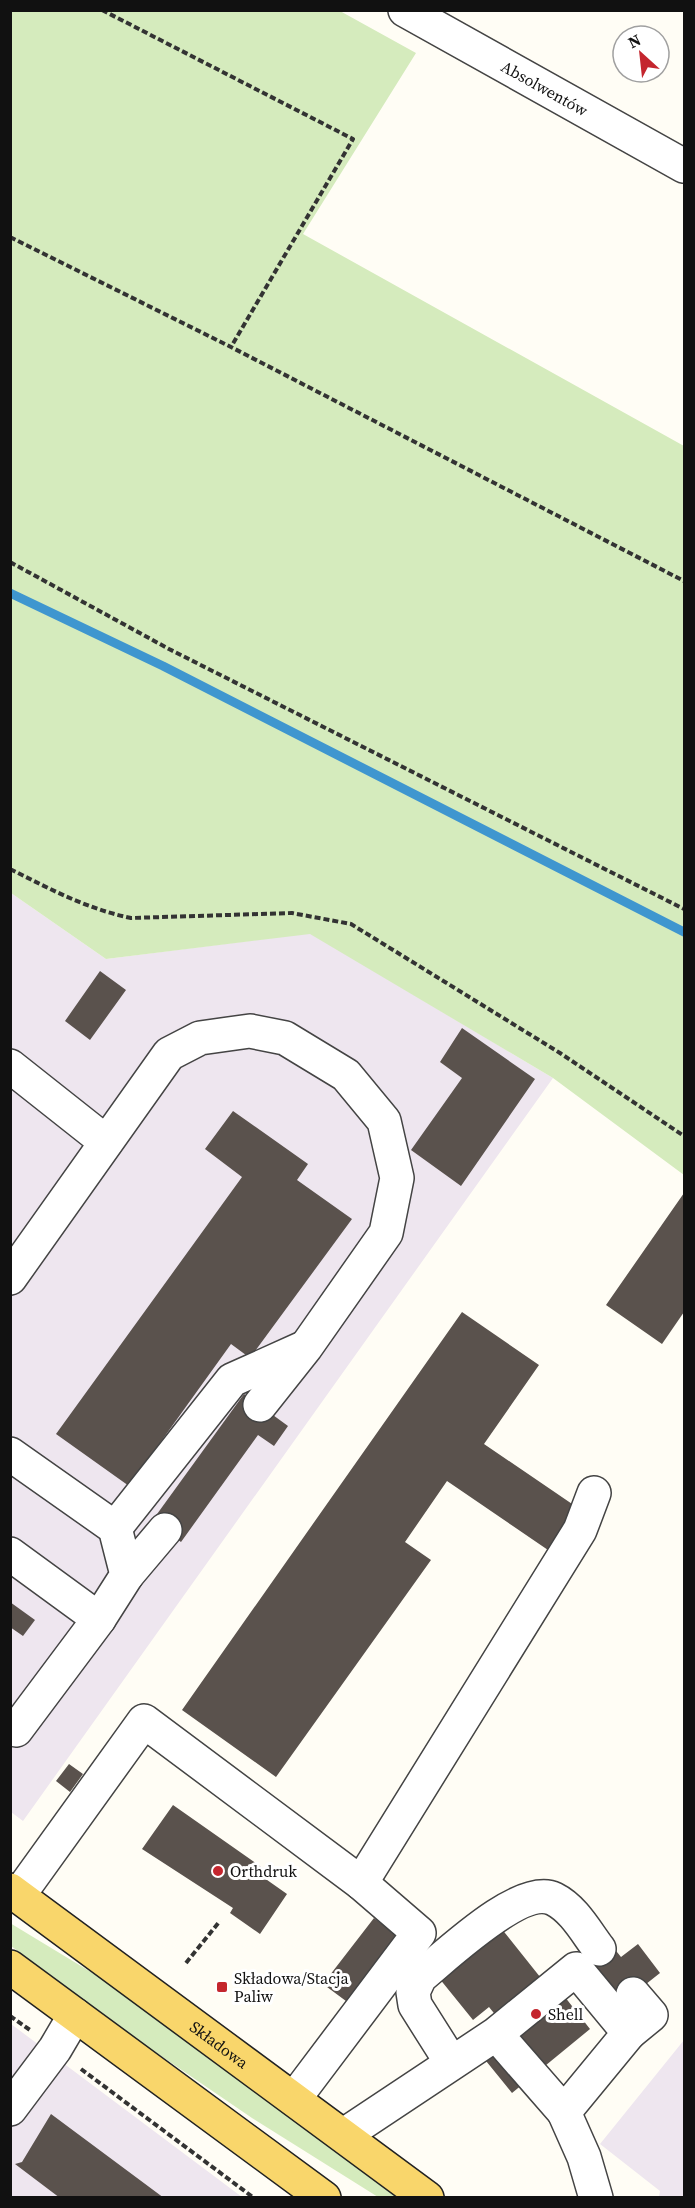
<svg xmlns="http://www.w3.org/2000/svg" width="695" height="2208" viewBox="0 0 695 2208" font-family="'Source Serif 4',serif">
<rect width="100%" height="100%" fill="#fffdf5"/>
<path fill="#eee6ef" d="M11 893 106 959 310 933 553 1078 23 1821 11 1812Z
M11 2024 242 2197H11Z
M684 2040V2197H659L660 2191 600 2144Z"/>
<path fill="#d5ebbd" d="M10 11H340L416 53 303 234 684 446V1175L553 1078 310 934 106 959 11 893Z
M10 1923 109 1983 401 2197H378L252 2118 148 2047 11 1946Z"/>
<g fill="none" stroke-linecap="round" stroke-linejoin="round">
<path stroke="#3f96cf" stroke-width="9" d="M10 593 163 666 684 932"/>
</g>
<path fill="#5a524d" d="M100 971 126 990 90 1040 65 1021Z
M462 1028 535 1079 461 1186 411 1150 462 1078 440 1062Z
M233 1111 308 1164 297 1180 352 1219 250 1358 231 1344 129 1486 56 1434 242 1177 205 1149Z
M684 1193V1312L662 1344 606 1305Z
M462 1312 539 1365 484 1444 578 1508 548 1550 447 1481 405 1542 431 1560 276 1777 182 1710Z
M244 1394 288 1426 274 1446 258 1435 181 1542 152 1521Z
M10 1602 35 1620 23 1636 10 1627Z
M69 1764 83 1774 70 1792 56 1781Z
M173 1805 264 1869 260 1875 287 1894 260 1934 230 1913 233 1908 142 1849Z
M374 1918 400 1938 350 2004 323 1984Z
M501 1928 556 1997 561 1992 590 2029 512 2093 482 2056 510 2033 489 2007 473 2020 439 1978Z
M609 1942 621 1957 638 1944 660 1973 622 2003 587 1959Z
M51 2114 164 2198H60L15 2164 22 2162Z"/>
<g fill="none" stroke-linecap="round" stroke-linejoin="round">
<g stroke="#444" stroke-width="36">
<g id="minor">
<path id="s1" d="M405 10 684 166"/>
<path d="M10 1066 106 1142"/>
<path d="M10 1278 169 1054 200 1038 250 1031 285 1038 346 1075 384 1121 397 1178 386 1233 306 1347 260 1405"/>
<path d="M10 1454 115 1528 127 1575 99 1619 16 1730 10 1726"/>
<path d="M115 1528 232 1380 301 1349"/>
<path d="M10 1554 99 1619"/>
<path d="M127 1575 165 1530"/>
<path d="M18 1896 144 1721 361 1883 580 1530 594 1493"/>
<path d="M629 2033 651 2015 633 1994"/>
<path d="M451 2062 415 2005 413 1992 420 1977C445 1957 521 1883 554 1899 574 1909 586 1932 599 1949"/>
<path d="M294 2099 419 1933 361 1883"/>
<path d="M10 2109 55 2049 75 2015"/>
<path d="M564 2112 584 2157 596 2198"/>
<path d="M344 2135 496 2034 576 1969 629 2033 564 2112 496 2034"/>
</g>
</g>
<g stroke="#222" stroke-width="36">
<g id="major">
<path id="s2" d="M10 1890 427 2198"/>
<path d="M10 1967 324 2198"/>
</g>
</g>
<path stroke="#333" stroke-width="4" stroke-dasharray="6 3" stroke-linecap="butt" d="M102 10 353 139 231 347
M10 237 231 347 684 581
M10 562 169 649 684 909
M10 869C50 889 87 909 131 918L292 913 351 924 560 1053 684 1136
M186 1963 220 1921
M10 2016 30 2030
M81 2069 254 2198"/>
<use href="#minor" stroke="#fff" stroke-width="33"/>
<use href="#major" stroke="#f9d66b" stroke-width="33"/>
</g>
<g fill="#c4262e" stroke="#fff" stroke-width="2">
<circle cx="218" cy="1871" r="6"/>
<rect x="216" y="1981" width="12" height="12" rx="3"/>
<circle cx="536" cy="2014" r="6"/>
</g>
<g text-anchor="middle" stroke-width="6" stroke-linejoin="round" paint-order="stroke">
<g font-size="16" fill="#111" stroke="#fff">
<text dy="6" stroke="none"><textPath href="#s1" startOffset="160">Absolwentów</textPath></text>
<text dy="6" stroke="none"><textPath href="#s2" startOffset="260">Składowa</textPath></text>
</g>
<g font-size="16" fill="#111" stroke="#fff" text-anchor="start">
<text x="230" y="1877">Orthdruk</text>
<text x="234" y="1984">Składowa/Stacja<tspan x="234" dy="18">Paliw</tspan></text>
<text x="548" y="2020">Shell</text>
</g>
</g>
<rect width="695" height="2208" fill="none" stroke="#111111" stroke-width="24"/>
<g transform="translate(641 54) rotate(333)"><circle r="28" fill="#ffffff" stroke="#a0a0a0" stroke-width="1.5"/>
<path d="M0-4.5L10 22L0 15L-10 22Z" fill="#c4262e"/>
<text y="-9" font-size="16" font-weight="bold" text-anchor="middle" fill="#111111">N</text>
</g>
</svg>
